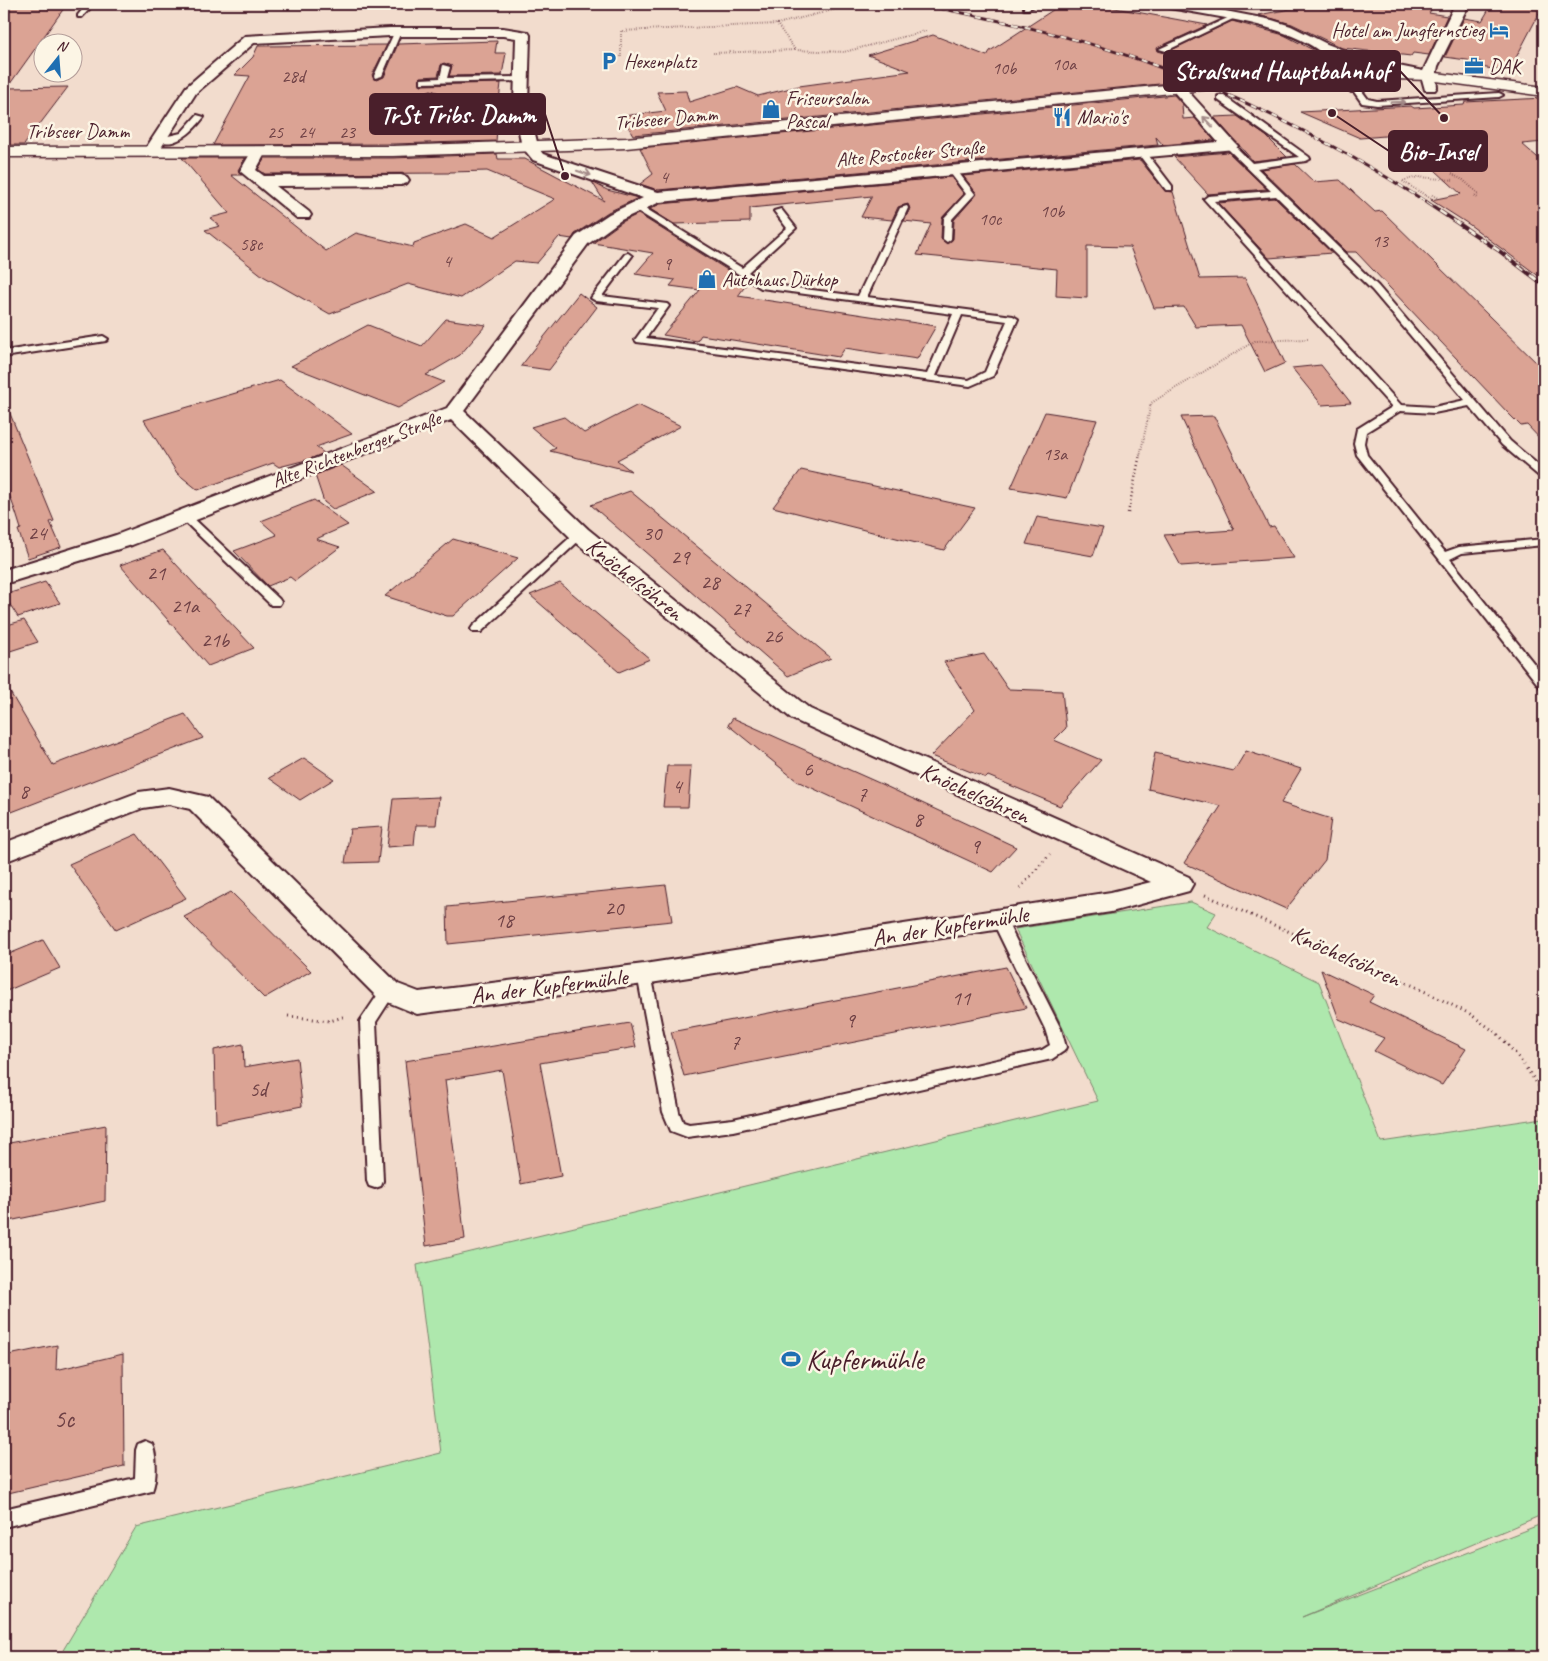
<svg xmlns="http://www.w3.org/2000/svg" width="1548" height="1661" viewBox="0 0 1548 1661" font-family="Caveat,sans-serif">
<rect width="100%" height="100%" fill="#f2dccd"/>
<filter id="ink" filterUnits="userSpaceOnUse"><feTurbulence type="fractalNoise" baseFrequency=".02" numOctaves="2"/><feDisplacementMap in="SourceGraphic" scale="10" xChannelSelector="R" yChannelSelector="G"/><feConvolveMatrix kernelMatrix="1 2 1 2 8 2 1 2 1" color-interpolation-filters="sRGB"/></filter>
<g filter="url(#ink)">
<path fill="#aee8ad" stroke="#7c846c" d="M1191 902 1216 913 1207 927 1319 982 1381 1142 1543 1118 1544 1120V1514L1302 1617 1544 1523V1657H59L136 1527 441 1453 417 1265 1098 1101 1015 929Z"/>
<path fill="#dba394" stroke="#4a1f2b" d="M4 4H67L7 88 68 87 24 145H4Z
M1093 4 1207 25 1157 48 1158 51 1165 53 1232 21 1284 35 1317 52 1326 60 1322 64 1214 75 1194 66 1204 76 1180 78V82L633 135 622 116 666 111 657 92 686 91 689 102 737 87 758 96 799 86 910 71 868 55 933 35 987 56 990 51 1059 6 1082 10Z
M1318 4H1435L1429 13 1447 16 1429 55 1413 53 1411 56 1342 48 1292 24 1258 15Z
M1492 4H1544L1509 71 1479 67 1481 62 1445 57 1464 18 1482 21Z
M497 41 495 53H506L502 75 449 76 452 66 444 63 441 65 438 76 421 77 419 79 421 85 501 83 498 110H434L439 93 431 90 428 91 421 113 427 118H498L496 141 393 144 213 145 250 76 235 75 253 57 258 46 387 45 372 75 376 80 384 77 398 44Z
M1174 95 1182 104 1183 119 1195 118 1214 140 1163 145 1156 137 1158 145 658 190 640 184 653 174 640 148Z
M1544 98V142L1522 144 1544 163V280L1470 225 1431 200 1461 194 1397 135 1360 138 1300 112 1411 106 1414 108 1464 105 1465 102Z
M1237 116 1266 136 1287 157 1253 161 1214 117Z
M1228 152 1267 189 1208 194 1174 157Z
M497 154 498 159H525L604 201 592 182 607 190 638 198 608 212 575 234 572 239 559 237 537 263 515 261 461 298 408 284 330 314 263 276 205 230 220 226 210 218 229 213 182 158H245L238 170 242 175H231L326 251 356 233 413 247 414 243 466 224 494 237 555 199 487 171 450 172 449 173 265 174 258 169 265 158H393Z
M1140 160 1165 191 1173 192 1200 279 1245 278 1285 363 1265 372 1241 325 1196 327 1184 307 1154 308 1130 247 1087 246V298L1056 296 1057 269 917 255 931 224 904 221 910 209 908 204 898 207 892 220 861 217 872 196 750 208V222L674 224 650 209 660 204 951 177 964 194 942 218 941 239 947 244 953 239 954 220 977 194 963 176Z
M1295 164 1314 182 1340 180 1375 212 1382 211 1544 370V443L1527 425 1521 426 1508 413 1356 252H1346L1261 169Z
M1275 198 1332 253 1269 258 1218 203Z
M638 214 745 281 742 285H746L738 296 936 326 917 359 845 348 839 357 701 335 697 341 663 335 700 290 670 286 675 280 635 274 653 253 593 243 622 222Z
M579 293 597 307 549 370 521 366Z
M446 319 486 325 460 355 426 375 444 382 398 408 291 366 368 325 422 346Z
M1321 365 1351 403 1322 405 1292 368Z
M280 380 352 434 316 447 324 453 310 459 279 467 273 463 198 490 177 473 144 420Z
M4 399 54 521 50 522 61 547 28 558 18 530 21 529 16 513 4 480Z
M638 405 681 426 617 460 631 471 550 451 556 448 531 427 564 417 584 433Z
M1045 412 1097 420 1067 498 1011 488Z
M1214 416 1269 527 1274 526 1294 558 1181 566 1164 535 1234 530 1181 417Z
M341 465 377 491 333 509 324 502 315 475Z
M801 470 975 508 944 550 773 507Z
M630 491 746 587 831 658 788 676 591 505Z
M314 500 348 525 316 539 340 547 295 581 290 577 268 586 234 551 277 535 261 521Z
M1037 517 1103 528 1093 556 1026 544Z
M453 539 518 558 453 616H447L385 596Z
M163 550 222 614 254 648 208 666 120 565Z
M45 582 60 603 18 617 4 595Z
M560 583 585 604 650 659 619 672 530 595Z
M24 620 38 642 4 653V626Z
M984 654 1008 689 1062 691 1066 728 1054 740 1101 760 1060 806 988 776 986 778 931 756 975 710 944 662Z
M4 682 53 765 185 714 203 738 4 815Z
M733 718 879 783 1016 847 993 872 797 781 728 725Z
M1246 751 1301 769 1281 803 1331 819 1325 860 1286 909 1184 863 1221 806 1148 789 1155 753 1234 771Z
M304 758 334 779 300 800 269 778Z
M667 766H691L688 807H663Z
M439 797 436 825H416L414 845 387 847 393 799Z
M382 827 378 862 345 863 350 829Z
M137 834 186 898 116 930 69 864Z
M666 885 672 921 448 944 447 907Z
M231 892 311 971 264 998 184 917Z
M43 940 60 968 4 992V956Z
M1006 967 1026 1008 684 1076 671 1032Z
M1321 970 1374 995 1369 1002 1466 1049 1442 1085 1374 1051 1384 1038 1339 1019Z
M630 1023 636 1047 540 1063 561 1176 521 1184 502 1070 445 1080 465 1239 426 1246 405 1061Z
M243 1044 244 1067 297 1058 302 1106 216 1123 214 1050Z
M106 1125 105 1201 4 1222V1144Z
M57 1345 56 1370 123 1354 124 1466 4 1494V1356Z"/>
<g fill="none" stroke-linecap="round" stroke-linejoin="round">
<g stroke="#4a1f2b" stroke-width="4">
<path id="service" d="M87 4H94L82 17H78V15Z
M1030 4H1038L1028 9H1024V7Z
M1071 4H1079L1074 7 1072 6Z
M1232 16 1237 17 1166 51 1159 49Z
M395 31 401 32 382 76 375 78 374 76Z
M443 65 450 67 447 78 522 77 526 79 522 81 421 83V79L440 78Z
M1353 87H1359L1368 99 1377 101 1499 93 1503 95 1499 97 1377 105 1362 103 1352 89Z
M430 92 437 94 432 112H523L527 114 523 116H427L423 114Z
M1218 96H1224L1309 157 1310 159 1306 161 1257 168 1378 286 1510 441 1544 470V478L1540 477 1502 445 1469 406 1434 413 1400 411 1366 432 1364 443 1367 455 1445 552 1459 547 1544 539V545L1462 553 1450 559 1544 676V688L1540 687 1357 455 1354 443 1357 429 1392 407 1204 199 1208 196 1271 191 1227 148V144H1233L1252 163 1299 157 1218 100ZM1276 196 1372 290 1465 400 1434 407 1401 405 1214 201Z
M197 115 204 117C194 130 174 151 156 139L181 133Z
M1140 152H1146L1172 186V190H1166L1140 156Z
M949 168H955L975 194 952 219 951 239 947 242 943 239 944 218 966 194 948 170Z
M634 205H640L742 268 787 228 774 211 781 209 796 228 748 272 766 284 858 296 900 208 907 206 908 208 867 297 1013 316 1018 319 993 376 970 386 637 342 635 340 658 308 596 301 591 298 625 254 628 253 632 256 602 296 667 304 669 306 646 338 927 374 953 314 761 288 634 209ZM962 315 1007 321 985 372 969 380 936 376Z
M103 336 108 339 106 341 4 357V351Z
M185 513 189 514 279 599 281 602 279 605H271L181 518 179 516Z
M580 531 586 534 584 536 481 632H473L471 629 473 626 576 532Z
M998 913 1003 914 1005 918 1061 1029 1066 1047 1064 1051 1052 1059 733 1131 687 1137 671 1131 663 1112 637 974 639 970 644 969 649 970 651 974 679 1112 683 1122 689 1124 733 1119 1042 1050 1050 1045 1045 1029 991 918 993 914Z
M388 985 393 987 396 991 376 1022 383 1181 381 1186 375 1188 369 1186 367 1181 360 1021 383 987Z
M145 1441 152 1444C157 1456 157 1479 152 1491L4 1527V1509L135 1478 136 1450 138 1444Z"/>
</g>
<g stroke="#4a1f2b" stroke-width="4">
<path id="minor" d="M1163 4H1189L1272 20 1291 26 1327 44 1369 60 1423 71 1455 4H1469L1438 66 1436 76 1437 87 1435 90H1425L1422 79 1365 67 1343 60 1363 89 1361 92H1351C1341 77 1332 60 1318 50 1279 23 1216 17 1170 8Z
M390 28H503L528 32 530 35 528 105 537 142 535 144 543 154 658 192 1218 142 1174 92 1176 89H1186L1235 143 1238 146 1235 149 660 202 621 220 588 244 464 411 588 529 810 709 1189 877 1193 884 1189 891 1111 912 644 984 417 1014 378 998 190 809 169 804 143 808 4 862V843L139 792 169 788 208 797 398 984 419 992 644 964 1111 892 1151 882 792 719 572 539 451 420 132 545 4 584V570L116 535 447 408 576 236 609 214 643 198 533 160 523 148 525 146 521 142 514 105 516 38 503 36H390L254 43 196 93 157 154H147L144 151 186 87 245 36Z
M258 147 263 149 266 152 256 170 264 176 401 175 407 177 409 180 407 183 401 185 276 186 309 212 311 215 309 218H297L240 171 253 149Z"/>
</g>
<g stroke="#4a1f2b" stroke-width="3">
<path id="secondary" d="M1329 69 1429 72 1544 87V96L1429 80 1329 77 626 148 393 156 4 157V147L393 146 626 138Z"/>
</g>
<path stroke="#4a1f2b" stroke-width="2" stroke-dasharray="0.5 2" stroke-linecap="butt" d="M777 24 795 50
M713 53 795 50 844 52 926 31
M621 57V31L777 24 857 4
M1452 174 1463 180 1479 194 1474 196 1478 198
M1432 195 1438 198
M1433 200 1402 181 1418 177 1455 180
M1140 456 1151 403 1255 341 1308 339"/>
<path stroke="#4a1f2b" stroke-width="2.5" stroke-dasharray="1 3" stroke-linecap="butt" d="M1128 513 1140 454"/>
<path stroke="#4a1f2b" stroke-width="3" stroke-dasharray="1 4" stroke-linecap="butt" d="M1020 888 1050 854
M1205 895 1414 986 1470 1014 1498 1034 1516 1054 1544 1093
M288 1016 330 1021 346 1016"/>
<use href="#service" fill="#fcf5e5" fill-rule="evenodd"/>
<use href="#minor" fill="#fcf5e5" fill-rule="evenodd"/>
<use href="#secondary" fill="#fcf5e5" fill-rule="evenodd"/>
<g stroke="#4a1f2b" stroke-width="3">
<path id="rail-far1" d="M919 4C994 19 1070 35 1143 61 1243 97 1338 145 1428 203"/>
</g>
<g stroke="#4a1f2b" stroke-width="4">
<path id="rail" d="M1426 202 1498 250 1544 285"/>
</g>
<use href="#rail-far1" stroke="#fcf5e5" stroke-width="2" stroke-dasharray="6" stroke-linecap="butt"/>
<use href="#rail" stroke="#fcf5e5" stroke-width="2.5" stroke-dasharray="8" stroke-linecap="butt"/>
</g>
<defs><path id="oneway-shaft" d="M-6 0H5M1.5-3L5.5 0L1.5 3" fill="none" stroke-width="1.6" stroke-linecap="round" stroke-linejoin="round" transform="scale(1.25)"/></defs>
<g stroke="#a38a88">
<use href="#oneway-shaft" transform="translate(1398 102) rotate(-2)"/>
<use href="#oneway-shaft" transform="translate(1208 122) rotate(-133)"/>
<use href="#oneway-shaft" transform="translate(584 173) rotate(18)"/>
</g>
</g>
<defs>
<g id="hotel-bare" transform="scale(1.5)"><path d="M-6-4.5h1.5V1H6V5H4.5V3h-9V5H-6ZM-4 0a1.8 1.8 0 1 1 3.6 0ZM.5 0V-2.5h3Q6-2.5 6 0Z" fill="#1f6fb2" stroke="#fcf5e5" stroke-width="2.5" paint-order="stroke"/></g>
<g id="parking-bare" transform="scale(1.5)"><path d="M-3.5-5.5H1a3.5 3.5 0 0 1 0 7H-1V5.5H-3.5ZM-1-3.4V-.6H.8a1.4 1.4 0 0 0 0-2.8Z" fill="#1f6fb2" stroke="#fcf5e5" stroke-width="2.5" paint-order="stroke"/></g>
<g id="office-bare" transform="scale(1.5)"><path d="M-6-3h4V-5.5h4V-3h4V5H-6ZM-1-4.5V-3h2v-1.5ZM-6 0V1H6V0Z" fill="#1f6fb2" stroke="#fcf5e5" stroke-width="2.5" paint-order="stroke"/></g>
<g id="shop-bare" transform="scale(1.5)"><path d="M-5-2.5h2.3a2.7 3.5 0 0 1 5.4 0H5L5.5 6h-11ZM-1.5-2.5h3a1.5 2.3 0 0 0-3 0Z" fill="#1f6fb2" stroke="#fcf5e5" stroke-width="2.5" paint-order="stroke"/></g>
<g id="restaurant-bare" transform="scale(1.5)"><path d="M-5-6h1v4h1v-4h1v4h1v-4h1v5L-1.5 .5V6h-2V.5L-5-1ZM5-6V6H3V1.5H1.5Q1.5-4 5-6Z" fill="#1f6fb2" stroke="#fcf5e5" stroke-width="2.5" paint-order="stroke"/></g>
<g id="stadium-bare" transform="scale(1.5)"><path d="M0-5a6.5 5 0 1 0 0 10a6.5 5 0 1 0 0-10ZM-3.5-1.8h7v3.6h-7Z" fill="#1f6fb2" stroke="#fcf5e5" stroke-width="2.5" paint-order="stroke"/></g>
</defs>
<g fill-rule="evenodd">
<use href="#hotel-bare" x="1499" y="30"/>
<use href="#parking-bare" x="609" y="61"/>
<use href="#office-bare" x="1474" y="66"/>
<use href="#shop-bare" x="771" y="109"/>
<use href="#restaurant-bare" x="1062" y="117"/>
<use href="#shop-bare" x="707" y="279"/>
<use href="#stadium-bare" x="791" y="1359"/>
</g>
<g text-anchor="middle" stroke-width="5" stroke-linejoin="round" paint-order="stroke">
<g font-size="18" fill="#6e4045">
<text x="1064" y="70">10a</text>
<text x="1004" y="74">10b</text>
<text x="293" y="82">28d</text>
<text x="275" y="138">25</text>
<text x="306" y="138">24</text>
<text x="347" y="138">23</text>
<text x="664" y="183">4</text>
<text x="1052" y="217">10b</text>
<text x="990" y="225">10c</text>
<text x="1380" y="247">13</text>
<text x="251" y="250">58c</text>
<text x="447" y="267">4</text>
<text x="667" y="270">9</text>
<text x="1055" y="460">13a</text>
</g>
<g font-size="20" fill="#4a1f2b" stroke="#fcf5e5" text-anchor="start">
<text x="1484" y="37" text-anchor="end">Hotel am Jungfernstieg</text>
<text x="624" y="68">Hexenplatz</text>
<text x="1489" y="73">DAK</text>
<text x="786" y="105">Friseursalon<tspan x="786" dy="23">Pascal</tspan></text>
<text x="1077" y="124">Mario's</text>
<text x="722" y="286">Autohaus Dürkop</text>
</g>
<g font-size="20" fill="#4a1f2b" stroke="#fcf5e5">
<text transform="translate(666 118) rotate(-5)" y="7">Tribseer Damm</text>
<text x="78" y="138">Tribseer Damm</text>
<text transform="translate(910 153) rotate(-5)" y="7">Alte Rostocker Straße</text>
<text transform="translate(356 449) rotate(-21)" y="7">Alte Richtenberger Straße</text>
</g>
<g font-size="21" fill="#6e4045">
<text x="37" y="540">24</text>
<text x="652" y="540">30</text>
<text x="680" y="564">29</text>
<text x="156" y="580">21</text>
<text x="710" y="589">28</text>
<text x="185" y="613">21a</text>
<text x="741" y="616">27</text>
<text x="773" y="643">26</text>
<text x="215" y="647">21b</text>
<text x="808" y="776">6</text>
<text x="677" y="793">4</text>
<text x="24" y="798">8</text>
<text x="862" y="801">7</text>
<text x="918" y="826">8</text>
<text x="975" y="853">9</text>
<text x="614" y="915">20</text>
<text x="504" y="927">18</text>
<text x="961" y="1005">11</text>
<text x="850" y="1027">9</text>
<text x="735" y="1049">7</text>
<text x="258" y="1096">5d</text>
</g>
<g font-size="24" fill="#4a1f2b" stroke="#fcf5e5">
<text transform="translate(635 579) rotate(39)" y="8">Knöchelsöhren</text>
<text transform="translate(975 793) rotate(24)" y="8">Knöchelsöhren</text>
<text transform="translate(950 926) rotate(-9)" y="8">An der Kupfermühle</text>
<text transform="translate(1346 956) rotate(24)" y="8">Knöchelsöhren</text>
<text transform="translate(549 986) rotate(-7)" y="8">An der Kupfermühle</text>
</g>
<g font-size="25" fill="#6e4045">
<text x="64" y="1427">5c</text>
</g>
<g font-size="29" fill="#4a1f2b" stroke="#fcf5e5" text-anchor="start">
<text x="806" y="1369">Kupfermühle</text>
</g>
</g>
<path fill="none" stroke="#4a1f2b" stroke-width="2" d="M1444 118L1400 71M565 176L545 114M1332 113L1389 151"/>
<g fill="#4a1f2b" stroke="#fcf5e5" stroke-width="2">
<circle cx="1444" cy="118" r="5"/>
<circle cx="565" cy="176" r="5"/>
<circle cx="1332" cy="113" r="5"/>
</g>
<g fill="#4a1f2b" stroke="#4a1f2b" stroke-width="2">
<rect x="1164" y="51" width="236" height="40" rx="5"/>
<rect x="370" y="94" width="175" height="40" rx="5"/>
<rect x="1389" y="131" width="98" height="40" rx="5"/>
</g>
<g font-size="25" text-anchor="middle" font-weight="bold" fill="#fff">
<text x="1282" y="79">Stralsund Hauptbahnhof</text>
<text x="458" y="123">TrSt Tribs. Damm</text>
<text x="1438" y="160">Bio-Insel</text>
</g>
<rect width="1548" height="1661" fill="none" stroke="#fcf5e5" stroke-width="20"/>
<rect x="10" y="10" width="1528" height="1641" fill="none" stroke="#4a1f2b" stroke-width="2" filter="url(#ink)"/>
<g transform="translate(58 58) rotate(17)"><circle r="24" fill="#fcf5e5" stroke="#b59f9b"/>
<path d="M0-4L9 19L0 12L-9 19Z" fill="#1f6fb2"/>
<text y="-8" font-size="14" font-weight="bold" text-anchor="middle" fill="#4a1f2b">N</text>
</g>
</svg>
